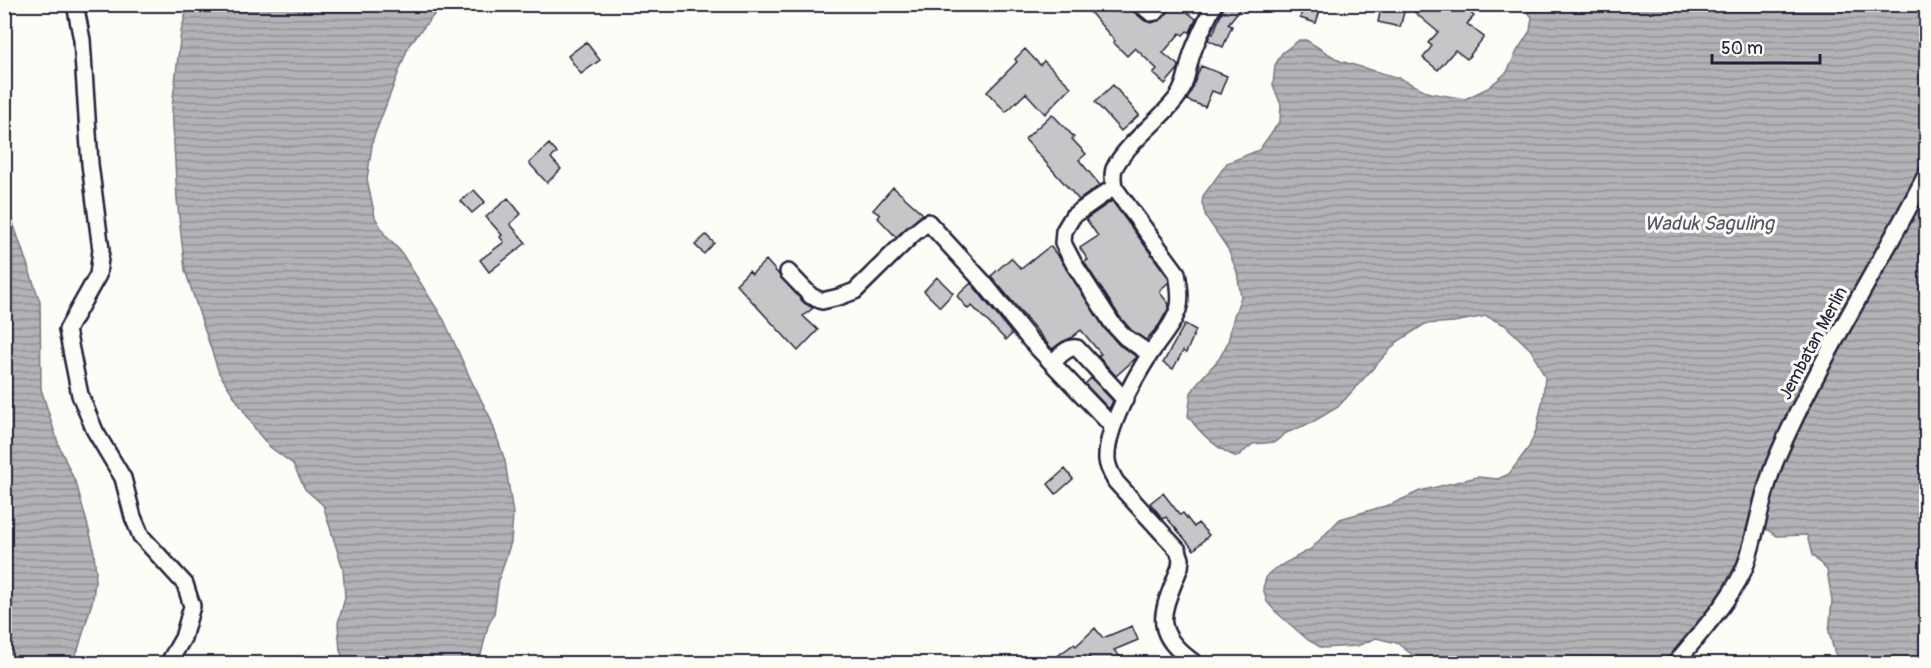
<svg xmlns="http://www.w3.org/2000/svg" width="1931" height="668" viewBox="0 0 1931 668" font-family="Pangolin,sans-serif">
<defs>
<pattern id="water-rules" width="6" height="5" patternUnits="userSpaceOnUse" patternTransform="scale(1.5)"><rect width="6" height="5" fill="#b2b2b7"/><path d="M0 2.5h6" fill="none" stroke="#909096"/></pattern>
</defs>
<rect width="100%" height="100%" fill="#fdfcf7"/>
<filter id="ink" filterUnits="userSpaceOnUse"><feTurbulence type="fractalNoise" baseFrequency=".0167" numOctaves="2"/><feDisplacementMap in="SourceGraphic" scale="12" xChannelSelector="R" yChannelSelector="G"/><feConvolveMatrix kernelMatrix="1 2 1 2 8 2 1 2 1" color-interpolation-filters="sRGB"/></filter>
<g filter="url(#ink)">
<path fill="url(#water-rules)" stroke="#787885" stroke-width="1.5" d="M188 5H442L409 45 373 139 367 179 375 217 385 235 401 252 444 320 471 380 490 417 505 461 513 514 511 542 499 579 494 614 488 626 479 663H346L340 651 338 623 345 598 343 569 323 505 305 489 293 464 270 447 258 433 219 373 185 270 177 199 172 107 181 32Z
M1522 5H1926V663H1840L1834 651 1829 632 1832 601 1827 570 1812 555 1807 535 1777 536 1768 530H1759L1748 537 1740 557 1705 618 1684 648 1664 663H1419V660L1397 643 1376 638 1357 646 1322 648 1308 640 1276 612 1267 602 1263 588 1267 575 1274 569 1311 549 1340 519 1392 504 1420 491 1477 477 1498 479 1509 474 1529 447 1537 428 1543 398 1545 377 1531 350 1505 325 1486 316 1454 322 1425 324 1397 342 1338 407 1311 423 1286 433 1275 442 1253 444 1237 457C1217 449 1200 433 1188 416L1191 393 1199 381 1219 359 1228 342 1234 316 1241 297 1237 272 1228 249 1206 217 1202 203 1203 196 1227 163 1259 150 1280 121 1281 105 1273 85 1275 65 1282 53 1299 40H1306L1340 61 1399 78 1430 93 1465 99 1488 88 1507 72 1517 51 1530 31 1532 17Z
M5 25C9 49 16 72 7 96L6 202 40 302 41 389 59 446 77 486 93 545 96 572 93 599 78 650 71 663H5Z"/>
<path fill="#c6c6c8" stroke="#22223b" stroke-width="1.5" d="M1083 4H1109L1116 12 1117 11 1120 13 1128 4H1131L1134 12 1145 21 1152 23 1163 18 1173 4H1194L1187 12 1196 19 1190 32 1187 31 1183 35 1180 33 1163 53 1179 66 1178 69 1165 84 1153 73 1157 69 1135 48 1127 56 1113 42 1115 41Z
M1225 4H1234L1240 9 1228 24 1232 26 1223 47 1208 40 1211 33 1213 34Z
M1304 4H1322L1316 23 1300 18Z
M1382 4H1460L1474 16 1467 24 1484 37 1467 59 1455 50 1438 70 1423 58 1432 46 1428 43 1438 32 1406 5 1400 27 1378 22Z
M586 42 600 60 581 74 568 56Z
M1025 49 1040 65 1044 61 1071 87 1045 114 1026 93 1006 112 987 92 1017 62 1015 59Z
M1201 66 1227 76 1220 94 1212 91 1205 107 1187 100Z
M1113 85 1139 115 1121 131 1095 102Z
M1052 114 1074 137 1072 139 1086 154 1079 160 1100 185 1079 200 1025 139Z
M549 144 557 153 551 158 561 169 547 183 529 163Z
M893 187 923 214 896 237 878 218 880 215 873 210Z
M474 190 485 202 472 213 461 201Z
M508 198 521 214 510 224 526 243 489 272 480 260 504 242 500 237 502 235 486 217Z
M1112 201 1168 277 1169 282 1160 290 1161 291 1160 293 1169 304 1168 309 1159 325 1146 340 1131 330 1120 317 1084 262 1088 260 1080 248 1098 236 1086 219Z
M706 235 714 243 704 254 695 245Z
M1050 246 1061 260 1105 329 1119 345 1137 357 1116 376 1098 356 1101 354 1081 330 1071 338 1062 342 1052 349 991 276 1011 258 1021 269Z
M766 260 804 303 813 308 803 316 818 330 798 351 736 284 749 271 752 274Z
M937 277 953 293 940 307 924 291Z
M971 283 1012 334 1006 340 972 306 968 309 957 296Z
M1185 324 1196 330 1186 353 1183 351 1173 369 1163 363Z
M1091 378 1113 401 1109 409 1085 384Z
M1065 469 1073 479 1056 494 1048 484Z
M1163 493 1180 515 1183 513 1194 527 1198 523 1209 535 1194 550 1166 517 1163 519 1150 503Z
M1132 626 1138 640 1114 650 1126 663H1095L1089 657 1081 663H1048L1074 644 1076 646 1095 628 1103 638Z"/>
<g fill="none" stroke-linecap="round" stroke-linejoin="round">
<g stroke="#22223b" stroke-width="20">
<path id="minor" d="M75 4 82 40 90 164 101 250 98 275 67 330 80 395 95 431 123 478 133 517 141 536 185 584 192 606 183 638 168 664
M1140 4 1151 13 1156 12 1163 4
M1114 187 1073 216 1064 231 1063 243 1074 264 1112 323 1125 337 1150 354
M788 272 811 296 822 301 839 297 855 291 912 235 928 222 983 282 1030 340 1112 426
M1052 363C1059 357 1067 346 1077 348L1125 400
M1196 664C1149 631 1162 613 1180 567L1181 559 1178 550 1116 482C1112 475 1108 469 1107 460 1105 430 1134 379 1150 354 1160 339 1175 323 1179 306 1181 295 1179 284 1177 273L1114 187C1113 181 1112 175 1114 169 1124 146 1160 120 1176 99 1187 85 1187 67 1193 51 1199 35 1207 20 1214 4
M1675 664C1696 637 1735 596 1746 564 1758 528 1762 491 1778 455 1820 358 1878 269 1926 175"/>
</g>
<use href="#minor" stroke="#fdfcf7" stroke-width="15"/>
</g>
</g>
<g text-anchor="middle" stroke-width="6" stroke-linejoin="round" paint-order="stroke">
<g font-size="18" fill="#22223b" stroke="#fdfcf7">
<text transform="translate(1813 343) rotate(-62)" y="6">Jembatan Merlin</text>
</g>
<g font-size="20" font-style="italic" fill="#545466" stroke="#fdfcf7">
<text x="1709" y="230">Waduk Saguling</text>
</g>
</g>
<rect width="1931" height="668" fill="none" stroke="#fdfcf7" stroke-width="24"/>
<rect x="12" y="12" width="1907" height="644" fill="none" stroke="#22223b" stroke-width="2" filter="url(#ink)"/>
<path d="M1712 54v9h108v-9" fill="none" stroke="#22223b" stroke-width="3"/>
<text x="1721" y="54" font-size="18" fill="#22223b" stroke="#fdfcf7" stroke-width="4.5" paint-order="stroke">50 m</text>
</svg>
